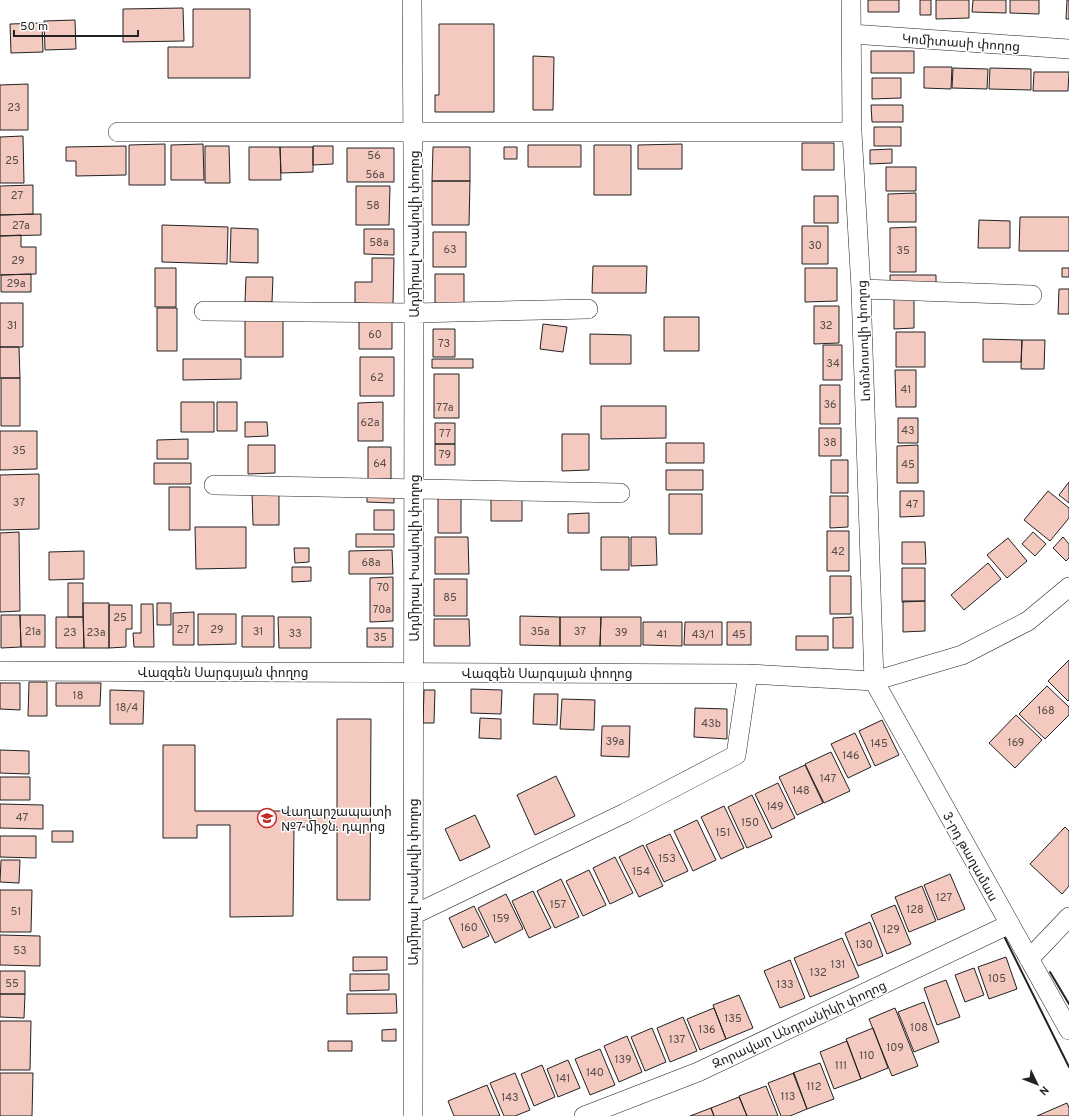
<svg xmlns="http://www.w3.org/2000/svg" width="1069" height="1116" viewBox="0 0 1069 1116" font-family="Overpass,'Noto Sans Armenian',sans-serif">
<rect width="100%" height="100%" fill="#fff"/>
<path fill="#f3c9c0" stroke="#222" d="M868 0H899V12H868Z
M920 0H931V15H920Z
M936 0H969V18L936 19Z
M973 0H1006V13L972 12Z
M1010 0H1039V14L1010 13Z
M1067 0H1069V19H1066Z
M183 8 184 41 123 42V9Z
M193 9H250V78H168V47H193Z
M75 20 76 49 45 50 44 21Z
M42 23 43 52 11 53 10 24Z
M439 24H494V112H435V95H439Z
M871 51H914V73H871Z
M533 56 554 57 553 110H533Z
M924 67H952L951 89 924 88Z
M953 68 988 69 987 89 952 88Z
M990 68 1031 69V90L989 89Z
M1034 72H1069L1068 91H1033Z
M872 78H901V98L872 99Z
M28 84V130H0V85Z
M871 105H903V122H872Z
M874 127H901V146H874Z
M23 136 24 183H0V137Z
M802 143H834V170H802Z
M165 144V185H129V145Z
M203 144 204 180H171V145Z
M682 144V169H638V145Z
M528 145H581V167H528Z
M594 145H631V195H594Z
M126 146V175L76 176V161H66V147Z
M205 146H229L230 183H205Z
M313 146H333V164L313 165Z
M249 147H280L281 180H249Z
M280 147H313V172L281 173Z
M433 147H470V181H432Z
M504 147H517V159H504Z
M347 148H394V182H347Z
M892 149V163L870 164V150Z
M886 167H916V191H886Z
M432 181H470L469 225H432Z
M33 185V214L0 215V186Z
M356 186H390L389 225H356Z
M916 193V222H888V194Z
M814 196H838V223H814Z
M41 214V235L0 236V215Z
M1020 217H1069V251H1019Z
M979 220 1010 221V248H978Z
M162 225 228 227 227 264 162 262Z
M802 226H828V264H802Z
M916 227V272H890V228Z
M231 228 258 229V263L230 262Z
M364 229H394V255L364 254Z
M433 232H466V267H433Z
M21 235V247H36V274L0 275V236Z
M372 258H394L393 304 355 303V282H372Z
M593 266H647L646 293H592Z
M155 268H176V307H155Z
M805 268H837V301L805 302Z
M1062 268H1069V277H1062Z
M31 274V292H1V275Z
M435 274H464V305L435 306Z
M890 275H936V286H890Z
M246 277H273L272 302H245Z
M1059 289H1069V314H1058Z
M894 297H914V328L894 329Z
M0 303H23V347H0Z
M814 306H839V343L814 344Z
M157 308H177V351H157Z
M664 317H699V351H664Z
M245 319H283V357H245Z
M359 319H392V349H359Z
M543 324 567 327 563 352 540 349Z
M433 329H455V357H433Z
M896 332H925V367H896Z
M590 334 631 335V364H590Z
M983 339 1022 340 1021 362H983Z
M1022 340H1045L1044 369H1021Z
M823 345H842V380H823Z
M0 347H19L20 378H0Z
M360 357H394V396H360Z
M183 359H241V379L183 380Z
M432 359H473V368H432Z
M895 370H916V407H896Z
M434 374H459V418H434Z
M1 378H20V426H1Z
M820 385H840V424H820Z
M181 402H214V432H181Z
M217 402H237V431H217Z
M383 402V441H358V403Z
M601 406H666V438L601 439Z
M898 418H918V443H898Z
M245 422H267L268 436 245 437Z
M435 423H455V444H435Z
M819 428H841V456H819Z
M0 431H37V469L0 470Z
M562 434H589V470L562 471Z
M188 439V459H157V440Z
M666 443H704V463H666Z
M435 444H455V465H435Z
M248 445H275V473L248 474Z
M918 445V483H897V446Z
M368 447H391V479H368Z
M831 460H848V493H831Z
M154 463H191V484H154Z
M666 470H703V490H666Z
M39 474V529L0 530V475Z
M1069 482V503L1059 495Z
M169 487H190V530H169Z
M900 491H924V516L900 517Z
M1048 491 1069 508V518L1050 541 1024 520Z
M252 492H279V525H253Z
M367 492 394 493V503L367 502Z
M669 494H702V534H669Z
M461 495V533H438V496Z
M830 496H848V527L830 528Z
M491 498H522V521H491Z
M374 510H394V530H374Z
M589 513V533H568V514Z
M195 527H246V568L196 569Z
M827 531H849V571H827Z
M19 532 20 611 0 612V533Z
M1033 532 1046 544 1035 556 1022 544Z
M356 534H394V547H356Z
M435 537H468L469 574H435Z
M601 537H629V570H601Z
M631 537H656L657 565 631 566Z
M1063 537 1069 544V558L1066 561 1053 548Z
M1008 538 1027 561 1007 578 987 555Z
M902 542H925L926 564H902Z
M294 548H309V562L295 563Z
M392 550 393 574H349V551Z
M84 551V579L49 580V552Z
M988 563 1001 579 964 610 951 595Z
M292 567H311V581L292 582Z
M902 568H925V601L902 602Z
M830 576H851V614H830Z
M393 577V621L370 622V578Z
M434 579H467V616H434Z
M68 583H83V617H68Z
M903 601H925V631L903 632Z
M83 603H109V648H84Z
M157 603H171V625H157Z
M141 604H153L154 647H134L133 633H141Z
M109 605H132V629H126V647L109 648Z
M194 612V645H173V613Z
M198 614H236V644L198 645Z
M1 615H20L21 647 1 648Z
M20 615H45V647H21Z
M242 616H274V647H242Z
M520 616 560 617V646L520 645Z
M56 617H83L84 648H56Z
M278 617H311V648H279Z
M560 617H601L600 646H560Z
M601 617H641V646H600Z
M853 617V648H833V618Z
M434 619H469L470 646H434Z
M643 622H682V646L643 645Z
M685 622H722V645H684Z
M727 622H751V645H727Z
M367 628H393V647H367Z
M796 636H828V650H796Z
M1069 660V700L1068 701 1048 681Z
M29 682H47V716H28Z
M0 683H20V710L0 709Z
M56 683H101L100 706H56Z
M1047 686 1069 707V715L1045 739 1019 714Z
M471 689 502 690 501 714 471 713Z
M110 690 144 691 143 724H110Z
M424 690H435L434 723H423Z
M534 694H558L557 725 533 724Z
M562 699 595 700 594 730 560 729Z
M695 708 727 709V739L694 737Z
M1016 715 1042 740 1015 768 989 743Z
M480 718 501 719V739L479 738Z
M337 719H371L370 900H337V827H294L293 916 230 917V825H197V838H163V745H195V811H337Z
M882 720 899 755 875 766 859 731Z
M602 726H630L629 757 601 756Z
M855 733 871 767 848 778 831 744Z
M0 750 29 751V774L0 773Z
M831 752 850 791 824 803 805 764Z
M805 765 823 803 797 815 779 777Z
M556 776 575 816 535 835 517 795Z
M0 777H30V800H0Z
M778 783 795 818 772 829 755 794Z
M752 795 772 837 747 848 728 807Z
M0 804 43 805V829L0 828Z
M724 806 744 848 721 859 701 817Z
M475 815 490 847 460 861 445 829Z
M697 820 716 860 693 871 674 831Z
M1065 827 1069 831V886L1062 894 1030 864Z
M52 831H73V842H52Z
M670 834 688 871 664 882 646 845Z
M0 836H36V858L0 857Z
M643 845 663 886 639 897 619 857Z
M615 857 633 893 610 904 593 868Z
M1 860H20L19 883 0 882Z
M589 870 606 905 583 916 566 881Z
M950 874 965 909 938 920 924 885Z
M561 879 579 917 555 928 537 891Z
M922 886 936 921 909 932 895 897Z
M0 890H32L31 932H0Z
M533 891 551 928 529 938 512 901Z
M506 894 523 929 495 943 478 908Z
M895 905 911 944 887 954 871 915Z
M474 906 489 936 463 948 449 918Z
M870 922 883 956 858 966 845 933Z
M0 935 40 936V966L0 965Z
M842 938 859 977 810 997 794 958Z
M353 957H387V970L353 971Z
M1006 957 1017 989 989 999 978 967Z
M790 960 805 998 780 1008 764 971Z
M974 968 984 995 965 1002 955 975Z
M0 971H25V994H0Z
M350 974H389V990L350 991Z
M946 980 960 1017 937 1025 924 988Z
M0 994H25L24 1018 0 1017Z
M347 994H396L397 1013 347 1014Z
M739 995 753 1028 726 1039 713 1005Z
M924 1002 939 1042 914 1052 898 1012Z
M714 1008 726 1039 700 1050 687 1019Z
M895 1008 918 1066 892 1076 869 1019Z
M683 1017 697 1051 670 1062 657 1028Z
M0 1021H31L30 1070H0Z
M652 1028 666 1062 645 1071 631 1037Z
M873 1028 888 1068 861 1079 846 1039Z
M396 1029V1041H382V1030Z
M627 1036 642 1072 619 1082 604 1046Z
M328 1041H352V1051H328Z
M847 1041 861 1079 834 1089 820 1052Z
M600 1049 615 1085 590 1095 575 1059Z
M568 1060 580 1088 558 1097 547 1069Z
M820 1063 834 1099 807 1109 793 1073Z
M542 1065 555 1097 534 1106 521 1074Z
M0 1073H33L32 1116H0Z
M515 1073 530 1110 515 1116H504L490 1083Z
M794 1073 807 1109 790 1116H781L768 1083Z
M487 1085 500 1116H454L448 1101Z
M766 1086 778 1116H747L739 1096Z
M739 1097 747 1116H714L711 1108Z
M1067 1103 1069 1108V1116H1037Z
M711 1108 714 1116H690Z"/>
<g fill="none" stroke-linecap="round" stroke-linejoin="round">
<g stroke="#222" stroke-width="20">
<path id="minor" d="M412 0 414 313 413 1116
M851 0 852 132 861 289 874 681 1069 1030
M852 34 1069 49
M118 132H852
M861 289 1032 295
M204 311 414 313 588 309
M214 485 620 493
M0 671 748 674 874 681 962 655 1028 621 1069 587
M413 915 625 813 736 755 748 674
M1029 959 1069 917
M584 1116 698 1072 1010 924"/>
</g>
<use href="#minor" stroke="#fff" stroke-width="19"/>
<path stroke="#222" stroke-width="2" d="M1005 938 1069 1067
M1050 972 1069 1004"/>
</g>
<defs>
<g id="school-ring" transform="scale(1)"><circle r="9.5" fill="#fff" stroke="#c62828" stroke-width="1.5"/><path d="M0-5L7-2L0 1L-7-2ZM-4 1L0 2.5L4 1V4Q0 6-4 4Z" fill="#c62828"/></g>
</defs>
<g fill-rule="evenodd">
<use href="#school-ring" x="267" y="818"/>
</g>
<g text-anchor="middle" stroke-width="3" stroke-linejoin="round" paint-order="stroke">
<g font-size="11" fill="#564c4a">
<text x="14" y="111">23</text>
<text x="374" y="159">56</text>
<text x="12" y="164">25</text>
<text x="375" y="178">56a</text>
<text x="17" y="199">27</text>
<text x="373" y="209">58</text>
<text x="21" y="229">27a</text>
<text x="379" y="246">58a</text>
<text x="815" y="249">30</text>
<text x="450" y="253">63</text>
<text x="903" y="254">35</text>
<text x="18" y="264">29</text>
<text x="16" y="287">29a</text>
<text x="12" y="329">31</text>
<text x="826" y="329">32</text>
<text x="375" y="338">60</text>
<text x="444" y="347">73</text>
<text x="833" y="367">34</text>
<text x="377" y="381">62</text>
<text x="906" y="393">41</text>
<text x="830" y="408">36</text>
<text x="445" y="411">77a</text>
<text x="370" y="426">62a</text>
<text x="908" y="434">43</text>
<text x="445" y="437">77</text>
<text x="830" y="446">38</text>
<text x="19" y="454">35</text>
<text x="445" y="458">79</text>
<text x="380" y="467">64</text>
<text x="908" y="468">45</text>
<text x="19" y="506">37</text>
<text x="912" y="508">47</text>
<text x="838" y="555">42</text>
<text x="371" y="566">68a</text>
<text x="383" y="591">70</text>
<text x="450" y="601">85</text>
<text x="382" y="613">70a</text>
<text x="120" y="621">25</text>
<text x="183" y="633">27</text>
<text x="217" y="633">29</text>
<text x="33" y="635">21a</text>
<text x="258" y="635">31</text>
<text x="540" y="635">35а</text>
<text x="580" y="635">37</text>
<text x="70" y="636">23</text>
<text x="96" y="636">23a</text>
<text x="621" y="636">39</text>
<text x="295" y="637">33</text>
<text x="662" y="638">41</text>
<text x="703" y="638">43/1</text>
<text x="739" y="638">45</text>
<text x="380" y="641">35</text>
<text x="78" y="699">18</text>
<text x="127" y="711">18/4</text>
<text x="1046" y="714">168</text>
<text x="711" y="727">43b</text>
<text x="615" y="745">39a</text>
<text x="1016" y="746">169</text>
<text x="879" y="747">145</text>
<text x="851" y="759">146</text>
<text x="828" y="782">147</text>
<text x="801" y="794">148</text>
<text x="775" y="810">149</text>
<text x="22" y="821">47</text>
<text x="750" y="826">150</text>
<text x="723" y="836">151</text>
<text x="667" y="862">153</text>
<text x="641" y="875">154</text>
<text x="944" y="901">127</text>
<text x="558" y="908">157</text>
<text x="915" y="913">128</text>
<text x="16" y="915">51</text>
<text x="501" y="922">159</text>
<text x="469" y="931">160</text>
<text x="891" y="933">129</text>
<text x="864" y="948">130</text>
<text x="20" y="954">53</text>
<text x="838" y="968">131</text>
<text x="818" y="976">132</text>
<text x="997" y="982">105</text>
<text x="12" y="987">55</text>
<text x="785" y="988">133</text>
<text x="733" y="1022">135</text>
<text x="919" y="1031">108</text>
<text x="707" y="1033">136</text>
<text x="677" y="1043">137</text>
<text x="895" y="1051">109</text>
<text x="867" y="1059">110</text>
<text x="623" y="1063">139</text>
<text x="841" y="1069">111</text>
<text x="595" y="1076">140</text>
<text x="563" y="1082">141</text>
<text x="814" y="1090">112</text>
<text x="788" y="1100">113</text>
<text x="510" y="1101">143</text>
</g>
<g font-size="13" fill="#222" stroke="#fff">
<text transform="translate(961 42) rotate(4)" y="5">Կոմիտասի փողոց</text>
<text transform="translate(414 234) rotate(-90)" y="5">Ադմիրալ Իսակովի փողոց</text>
<text transform="translate(863 341) rotate(-92)" y="5">Լոմոնոսովի փողոց</text>
<text transform="translate(414 558) rotate(-90)" y="5">Ադմիրալ Իսակովի փողոց</text>
<text x="223" y="677">Վազգեն Սարգսյան փողոց</text>
<text x="547" y="678">Վազգեն Սարգսյան փողոց</text>
<text transform="translate(971 856) rotate(61)" y="5">3-րդ թաղամաս</text>
<text transform="translate(413 882) rotate(-90)" y="5">Ադմիրալ Իսակովի փողոց</text>
<text transform="translate(799 1024) rotate(-25)" y="5">Զորավար Անդրանիկի փողոց</text>
</g>
<g font-size="13" fill="#222" stroke="#fff" text-anchor="start">
<text x="281" y="816">Վաղարշապատի<tspan x="281" dy="15">№7 միջն. դպրոց</tspan></text>
</g>
</g>
<g transform="translate(1037 1084) rotate(133)" stroke="#ffffff" stroke-width="3" paint-order="stroke">
<path d="M0-3L7 15L0 10L-7 15Z" fill="#222222"/>
<text y="-6" font-size="11" font-weight="bold" text-anchor="middle" fill="#222222">N</text>
</g>
<path d="M14 30v6h124v-6" fill="none" stroke="#222222" stroke-width="2"/>
<text x="20" y="30" font-size="12" fill="#222222" stroke="#ffffff" stroke-width="3" paint-order="stroke">50 m</text>
</svg>
